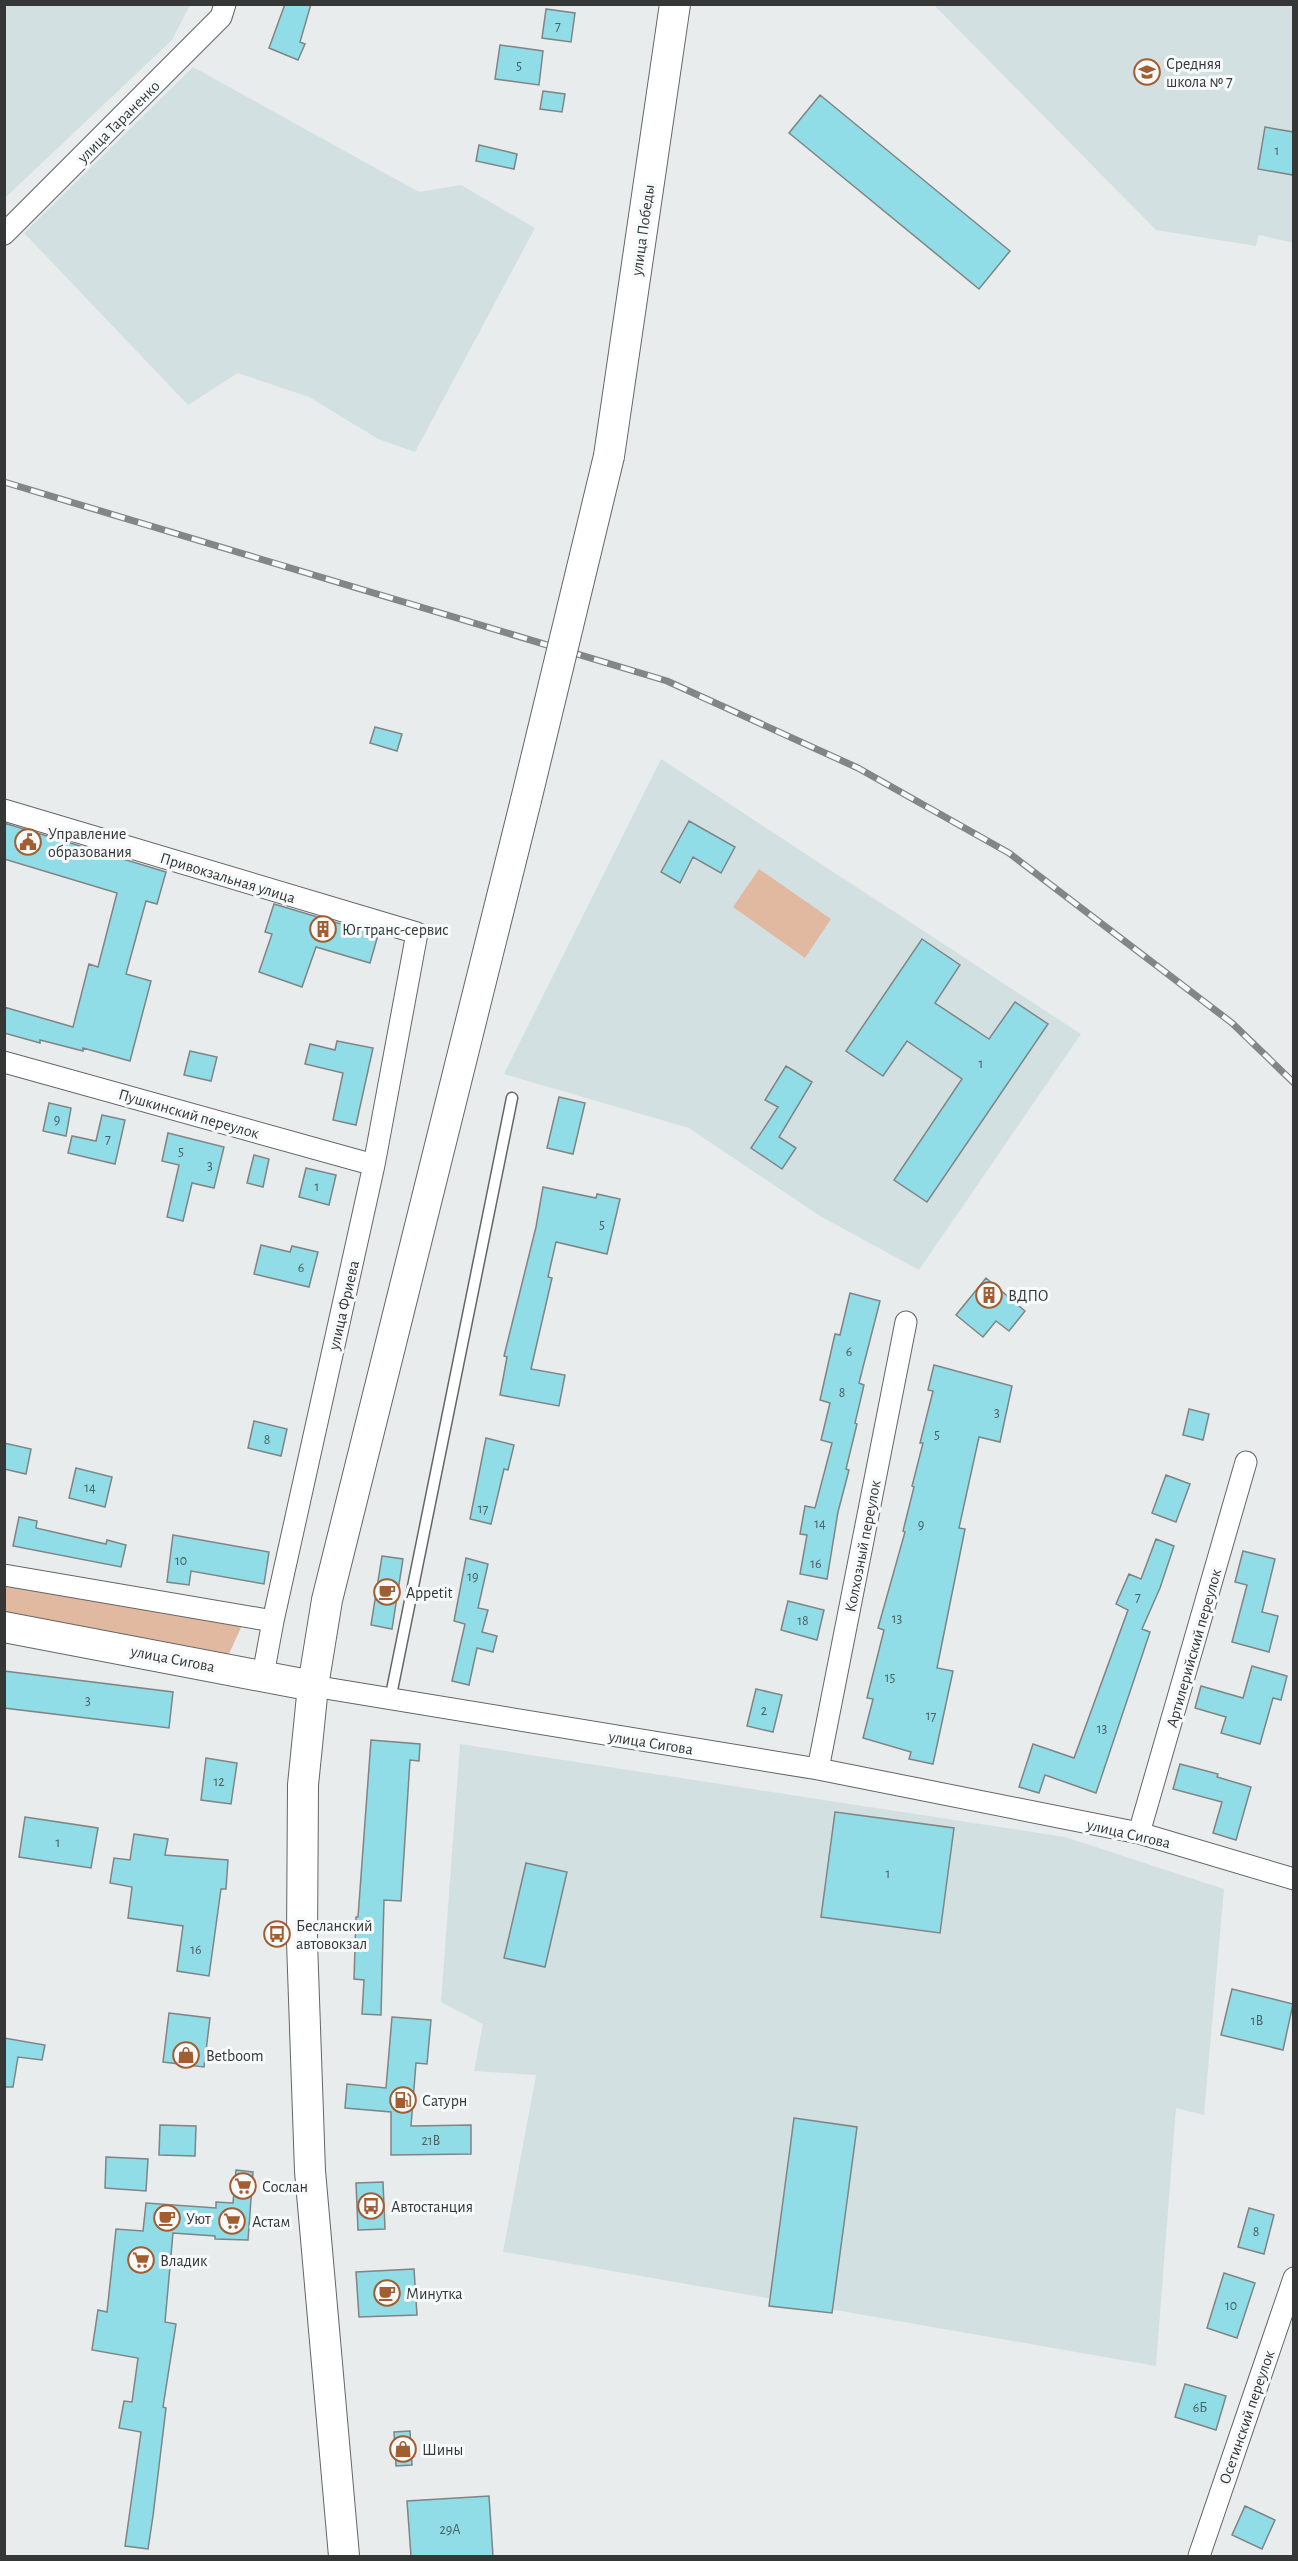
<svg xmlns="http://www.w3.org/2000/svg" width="1298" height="2561" viewBox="0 0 1298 2561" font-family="'Alegreya Sans',sans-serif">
<rect width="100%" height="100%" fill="#e9eced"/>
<path fill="#d3e0e2" d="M5 4 190 5 172 40 5 198Z
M934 5H1293V243L1259 235 1256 246 1156 230Z
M193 67 419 192 461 185 535 228 415 452 378 439 309 397 238 373 188 405 24 233Z
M661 759 1081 1034 919 1270 820 1216 689 1128 504 1074Z
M460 1744 1065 1837 1224 1889 1204 2115 1176 2108 1156 2366 503 2252 536 2075 474 2071 483 2024 441 2002Z"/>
<path fill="#e1b8a0" d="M759 869 831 919 805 958 733 907Z
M4 1581 244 1621 228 1656 5 1621Z"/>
<path fill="#90dce7" stroke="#808484" stroke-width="1.5" d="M285 4H311L300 42 305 44 298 60 269 48Z
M546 9 575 13 571 42 542 38Z
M500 45 543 51 539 85 495 79Z
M543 91 565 94 562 112 540 109Z
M820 95 1010 251 979 289 789 133Z
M1265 127 1293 132V175L1258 169Z
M479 145 517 154 514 169 476 161Z
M375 727 402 734 397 751 370 743Z
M689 821 735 847 721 873 693 857 680 883 661 872Z
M4 823 166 872 157 904 146 901 126 974 151 981 130 1061 83 1048V1051L40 1040V1043L4 1033V1007L73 1027 89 964 98 967 117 893 4 859Z
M274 904 378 935 370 963 316 947 302 987 259 972 272 934 265 932Z
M922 939 960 965 935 1003 989 1039 1015 1002 1048 1024 927 1202 894 1180 962 1079 907 1041 883 1076 846 1051Z
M337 1041 373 1048 356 1125 333 1120 343 1073 305 1064 310 1044 335 1050Z
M190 1051 217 1057 211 1081 184 1075Z
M786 1066 812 1082 779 1137 796 1148 782 1169 751 1148 778 1107 765 1100Z
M559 1097 585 1103 573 1154 547 1148Z
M49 1103 71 1108 66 1136 43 1131Z
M102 1115 125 1120 115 1164 68 1153 72 1136 96 1141Z
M168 1133 224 1147 214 1188 192 1183 183 1221 167 1217 179 1165 162 1161Z
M254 1155 269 1159 263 1187 247 1183Z
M306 1168 336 1175 329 1205 299 1197Z
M543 1187 596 1198 597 1194 620 1199 607 1254 556 1242 548 1277 552 1278 531 1369 565 1375 559 1406 500 1395 507 1357 504 1356 536 1227Z
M261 1245 290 1252 292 1246 318 1252 309 1287 254 1274Z
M986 1278 1025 1311 1009 1331 996 1321 983 1337 956 1315Z
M850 1293 880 1301 859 1383 864 1385 855 1423 857 1424 846 1469 849 1470 838 1512 827 1579 800 1574 807 1535 800 1534 805 1506 815 1508 832 1443 821 1440 830 1403 820 1400 835 1334 840 1335Z
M934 1365 1012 1386 1000 1442 979 1437 959 1528 965 1529 937 1668 953 1671 933 1764 909 1759 911 1752 863 1738 873 1699 867 1698 884 1630 878 1628 905 1532 903 1531 914 1487 912 1486 923 1443H920L933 1391 928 1390Z
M1189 1409 1209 1414 1203 1440 1183 1435Z
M254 1421 287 1429 281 1456 248 1448Z
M486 1438 514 1445 508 1470 504 1469 491 1524 470 1519Z
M4 1443 31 1449 26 1474 4 1469Z
M76 1468 112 1477 105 1507 69 1498Z
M1166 1475 1190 1484 1176 1522 1152 1513Z
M19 1517 37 1521 36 1528 106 1544 107 1540 126 1545 121 1567 13 1546Z
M173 1535 269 1552 264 1584 191 1571 189 1585 167 1582Z
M1156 1539 1174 1546 1160 1588 1142 1629 1150 1632 1096 1793 1045 1775 1039 1793 1019 1787 1033 1744 1074 1758 1128 1610 1116 1604 1129 1574 1141 1579Z
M1243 1551 1275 1559 1262 1612 1278 1616 1269 1652 1232 1642 1247 1585 1235 1582Z
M382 1556 403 1559 392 1629 371 1625Z
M466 1558 488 1564 478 1608 488 1610 482 1632 497 1636 493 1652 477 1648 469 1685 452 1681 465 1624 454 1621Z
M788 1601 824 1610 817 1640 781 1630Z
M1252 1666 1287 1676 1281 1700 1273 1698 1260 1744 1221 1733 1226 1717 1195 1708 1201 1686 1243 1698Z
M4 1671 173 1692 169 1728 4 1708Z
M756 1689 782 1695 773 1732 747 1726Z
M371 1740 420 1744 419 1761 410 1760 401 1901 384 1900 381 2015 362 2014 364 1980 354 1979 356 1917H358Z
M206 1758 237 1763 231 1804 201 1800Z
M1180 1764 1218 1774 1217 1777 1251 1787 1236 1840 1213 1833 1222 1802 1173 1789Z
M835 1812 954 1828 940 1933 821 1917Z
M25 1817 98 1828 91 1868 19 1857Z
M134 1834 168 1839 165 1855 228 1860 226 1889H221L209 1976 177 1971 183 1926 128 1918 132 1887 110 1883 114 1858 130 1860Z
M526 1863 567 1872 545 1967 504 1958Z
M1232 1989 1293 2004 1283 2050 1221 2035Z
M169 2013 210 2018 204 2067 163 2062Z
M392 2017 431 2020 427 2064 416 2063 411 2126 471 2125V2154L391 2155V2112L345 2108 347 2084 386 2088Z
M4 2038 45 2045 42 2060 18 2057 13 2087H4Z
M794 2118 857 2127 832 2313 769 2306Z
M160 2125 196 2126 195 2156 159 2155Z
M106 2157 148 2159 146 2191 105 2188Z
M236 2170 253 2172 248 2240 215 2239V2236L173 2233 165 2322 176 2324 163 2407 166 2408 153 2516 148 2549 125 2546 141 2432 119 2428 124 2401 132 2402 138 2358 92 2350 98 2310 107 2312 116 2229 143 2231 146 2203 216 2208V2202L233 2203Z
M383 2182 385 2229 358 2230 356 2183Z
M1249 2208 1274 2215 1264 2254 1238 2247Z
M414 2269 417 2315 359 2317 356 2272Z
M1224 2273 1255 2283 1237 2338 1207 2328Z
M1185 2384 1226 2396 1216 2430 1175 2417Z
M410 2431 412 2465 396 2466 394 2432Z
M489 2496 493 2556H411L407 2501Z
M1245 2506 1275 2520 1262 2549 1232 2535Z"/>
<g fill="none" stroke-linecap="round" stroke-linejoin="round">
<g stroke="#636667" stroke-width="13">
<path id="service" d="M390 1700 512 1098"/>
</g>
<g stroke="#636667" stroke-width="23">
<path id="minor" d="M4 234 221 17 225 4
M4 810 417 933 374 1165 273 1621 263 1675
M4 1062 374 1165
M4 1575 273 1621
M313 1686 818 1769 1139 1833 1294 1879
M818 1769 906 1322
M1139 1833 1246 1462
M1199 2556 1294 2278"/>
</g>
<g stroke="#636667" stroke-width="32">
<path id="secondary" d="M609 456 675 4
M4 1627 313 1686
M344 2556 310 2171 302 1942 303 1785 313 1686 327 1600 526 800"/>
</g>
<use href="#service" stroke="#fff" stroke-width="10"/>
<use href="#minor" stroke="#fff" stroke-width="21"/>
<use href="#secondary" stroke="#fff" stroke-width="30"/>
<g stroke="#838686" stroke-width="7">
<path id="rail" d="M4 482 667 681 858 768 1009 853 1232 1023 1294 1083"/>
</g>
<use href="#rail" stroke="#f6fafa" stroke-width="4.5" stroke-dasharray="14" stroke-linecap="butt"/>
<g stroke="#636667" stroke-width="32" stroke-linecap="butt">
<path id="secondary-bridge" d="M526 800 609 456"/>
</g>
<use href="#secondary-bridge" stroke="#fff" stroke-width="30"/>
</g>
<defs>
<g id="school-ring" transform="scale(1.35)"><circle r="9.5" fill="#f6fafa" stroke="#a25d30" stroke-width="1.5"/><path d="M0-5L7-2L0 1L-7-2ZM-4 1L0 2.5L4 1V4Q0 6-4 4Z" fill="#a25d30"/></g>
<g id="civic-ring" transform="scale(1.35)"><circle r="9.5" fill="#f6fafa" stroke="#a25d30" stroke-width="1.5"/><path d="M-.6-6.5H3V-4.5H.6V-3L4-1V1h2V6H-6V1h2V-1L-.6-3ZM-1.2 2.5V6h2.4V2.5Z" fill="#a25d30"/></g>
<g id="building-ring" transform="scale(1.35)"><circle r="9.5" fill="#f6fafa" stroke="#a25d30" stroke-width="1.5"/><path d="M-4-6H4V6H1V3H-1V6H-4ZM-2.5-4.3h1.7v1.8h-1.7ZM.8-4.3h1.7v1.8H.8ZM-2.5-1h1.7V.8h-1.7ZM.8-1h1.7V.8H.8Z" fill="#a25d30"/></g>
<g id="cafe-ring" transform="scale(1.35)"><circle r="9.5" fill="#f6fafa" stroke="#a25d30" stroke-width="1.5"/><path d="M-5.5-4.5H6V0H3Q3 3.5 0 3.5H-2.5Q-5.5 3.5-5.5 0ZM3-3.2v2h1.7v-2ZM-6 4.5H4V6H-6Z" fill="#a25d30"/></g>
<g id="bus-ring" transform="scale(1.35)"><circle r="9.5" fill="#f6fafa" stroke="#a25d30" stroke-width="1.5"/><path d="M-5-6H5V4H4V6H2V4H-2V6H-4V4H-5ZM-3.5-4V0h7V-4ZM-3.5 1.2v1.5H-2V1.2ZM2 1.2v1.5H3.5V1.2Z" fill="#a25d30"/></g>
<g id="shop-ring" transform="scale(1.35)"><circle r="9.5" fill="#f6fafa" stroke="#a25d30" stroke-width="1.5"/><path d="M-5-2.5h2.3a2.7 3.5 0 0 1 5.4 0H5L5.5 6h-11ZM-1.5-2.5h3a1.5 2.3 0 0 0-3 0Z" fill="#a25d30"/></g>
<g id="fuel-ring" transform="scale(1.35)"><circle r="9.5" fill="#f6fafa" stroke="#a25d30" stroke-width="1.5"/><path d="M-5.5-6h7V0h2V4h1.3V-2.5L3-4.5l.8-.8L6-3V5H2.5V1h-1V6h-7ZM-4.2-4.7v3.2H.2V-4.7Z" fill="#a25d30"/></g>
<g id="supermarket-ring" transform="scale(1.35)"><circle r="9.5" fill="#f6fafa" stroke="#a25d30" stroke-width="1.5"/><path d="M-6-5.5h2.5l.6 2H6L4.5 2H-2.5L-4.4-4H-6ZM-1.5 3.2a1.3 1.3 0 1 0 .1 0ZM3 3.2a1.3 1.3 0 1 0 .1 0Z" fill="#a25d30"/></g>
</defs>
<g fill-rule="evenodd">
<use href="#school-ring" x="1147" y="72"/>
<use href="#civic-ring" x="28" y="842"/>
<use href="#building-ring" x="323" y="929"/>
<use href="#building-ring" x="989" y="1295"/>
<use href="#cafe-ring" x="387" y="1592"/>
<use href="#bus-ring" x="277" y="1934"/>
<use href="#shop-ring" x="186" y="2055"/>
<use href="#fuel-ring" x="403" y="2100"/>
<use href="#supermarket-ring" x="243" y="2186"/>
<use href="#bus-ring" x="371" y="2206"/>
<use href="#cafe-ring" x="167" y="2218"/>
<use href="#supermarket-ring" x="232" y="2221"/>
<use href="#supermarket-ring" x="141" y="2260"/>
<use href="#cafe-ring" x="387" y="2293"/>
<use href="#shop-ring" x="403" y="2449"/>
</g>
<g text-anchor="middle" stroke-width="6" stroke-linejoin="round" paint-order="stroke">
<g font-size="14" fill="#4c6063">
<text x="558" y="30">7</text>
<text x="519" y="70">5</text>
<text x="1277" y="155">1</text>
<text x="981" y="1068">1</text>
<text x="57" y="1124">9</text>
<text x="108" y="1143">7</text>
<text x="181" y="1156">5</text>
<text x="210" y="1170">3</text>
<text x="317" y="1191">1</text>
<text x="602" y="1229">5</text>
<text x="301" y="1272">6</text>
<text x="849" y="1356">6</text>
<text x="842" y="1397">8</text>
<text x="997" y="1417">3</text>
<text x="937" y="1439">5</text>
<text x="267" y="1444">8</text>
<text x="90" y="1492">14</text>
<text x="483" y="1513">17</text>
<text x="820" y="1528">14</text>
<text x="921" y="1529">9</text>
<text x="181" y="1565">10</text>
<text x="816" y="1568">16</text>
<text x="473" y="1581">19</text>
<text x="1138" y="1601">7</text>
<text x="897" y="1623">13</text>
<text x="803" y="1625">18</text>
<text x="890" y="1682">15</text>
<text x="88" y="1705">3</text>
<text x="764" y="1715">2</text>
<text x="931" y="1720">17</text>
<text x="1102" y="1733">13</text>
<text x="219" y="1786">12</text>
<text x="58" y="1847">1</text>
<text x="888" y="1878">1</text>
<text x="196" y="1954">16</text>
<text x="1257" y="2025">1В</text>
<text x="431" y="2145">21В</text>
<text x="1256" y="2236">8</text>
<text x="1231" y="2310">10</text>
<text x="1200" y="2412">6Б</text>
<text x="450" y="2534">29А</text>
</g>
<g font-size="16" fill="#353737" stroke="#f6fafa" text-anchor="start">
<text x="1166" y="69">Средняя<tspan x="1166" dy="18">школа № 7</tspan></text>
<text x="48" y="839">Управление<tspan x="48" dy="18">образования</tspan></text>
<text x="342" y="935">Юг транс-сервис</text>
<text x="1008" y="1301">ВДПО</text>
<text x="406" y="1598">Appetit</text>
<text x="296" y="1931">Бесланский<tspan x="296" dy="18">автовокзал</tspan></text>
<text x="206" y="2061">Betboom</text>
<text x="422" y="2106">Сатурн</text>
<text x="262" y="2192">Сослан</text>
<text x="391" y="2212">Автостанция</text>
<text x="186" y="2224">Уют</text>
<text x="252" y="2227">Астам</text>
<text x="160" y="2266">Владик</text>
<text x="406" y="2299">Минутка</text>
<text x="422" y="2455">Шины</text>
</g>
<g font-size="16" fill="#353737" stroke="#f6fafa">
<text transform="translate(118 121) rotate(-45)" y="6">улица Тараненко</text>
<text transform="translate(642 230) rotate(-82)" y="6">улица Победы</text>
<text transform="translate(228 877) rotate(17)" y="6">Привокзальная улица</text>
<text transform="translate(189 1113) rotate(16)" y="6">Пушкинский переулок</text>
<text transform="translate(343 1305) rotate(-77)" y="6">улица Фриева</text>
<text transform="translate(862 1546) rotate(-79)" y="6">Колхозный переулок</text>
<text transform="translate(1193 1648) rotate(-74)" y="6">Артилерийский переулок</text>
<text transform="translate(173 1658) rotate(11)" y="6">улица Сигова</text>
<text transform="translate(651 1742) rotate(9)" y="6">улица Сигова</text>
<text transform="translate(1129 1833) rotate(13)" y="6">улица Сигова</text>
<text transform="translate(1246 2417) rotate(-71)" y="6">Осетинский переулок</text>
</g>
</g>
<rect width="1298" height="2561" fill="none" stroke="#353737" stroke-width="12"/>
</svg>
